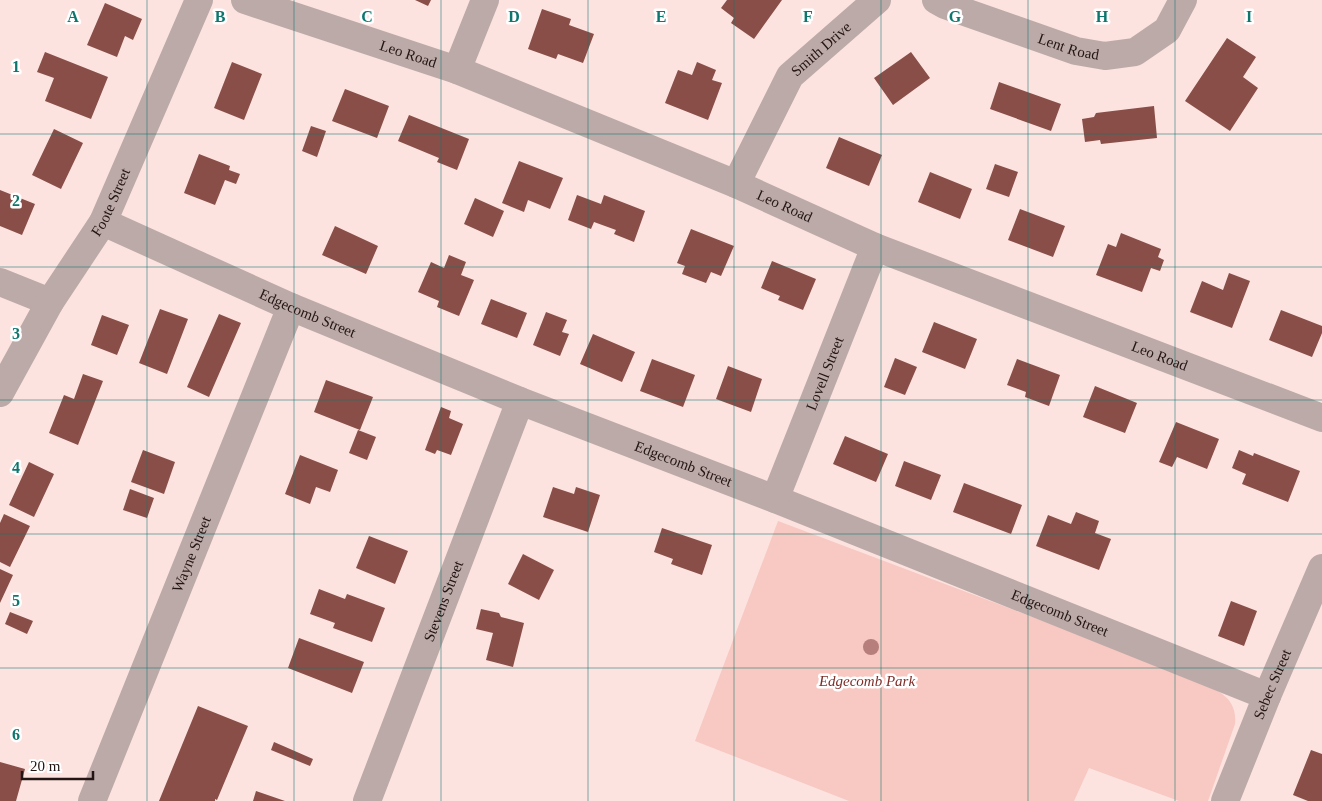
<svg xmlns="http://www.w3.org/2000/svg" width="1322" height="801" viewBox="0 0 1322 801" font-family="Georgia,serif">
<rect width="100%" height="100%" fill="#fce3df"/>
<path fill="#f8c8c2" d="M778 521 1194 678C1215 690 1238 696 1235 724L1208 801H1179L1089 768 1074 801H849L695 741Z"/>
<path fill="#894e48" d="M415 0H431L428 6Z
M727 0H782L754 39 731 23 734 18 721 8Z
M105 3 142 19 133 40 125 36 117 57 87 45Z
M542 9 571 19 569 25 594 34 583 63 558 54 556 59 528 49Z
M1227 38 1256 57 1243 77 1258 88 1230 131 1185 101Z
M45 52 108 77 91 119 45 101 54 78 37 72Z
M911 52 930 78 893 105 874 78Z
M232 62 262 74 244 120 214 108Z
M697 62 716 70 712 80 722 83 708 120 665 103 678 70 692 75Z
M999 82 1061 104 1051 131 990 109Z
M345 89 389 106 377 138 332 121Z
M1154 106 1157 138 1101 144 1100 140 1085 142 1082 119 1094 117 1096 113Z
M409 115 469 139 457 170 437 162 439 158 398 141Z
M311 126 326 131 317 157 302 151Z
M54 129 83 143 61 189 32 175Z
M839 137 882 155 869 186 826 168Z
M199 154 230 166 229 170 240 174 236 184 225 180 215 205 184 193Z
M519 161 563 178 550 209 528 200 524 212 502 203Z
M995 164 1018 172 1009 197 986 189Z
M930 172 972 189 960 219 918 202Z
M0 190 35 204 22 235 0 226Z
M577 195 601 204 604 195 645 211 634 242 614 234 616 230 594 222 591 229 568 220Z
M475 198 504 211 493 237 464 224Z
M1020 209 1065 226 1053 257 1008 240Z
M335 226 378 246 366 274 322 255Z
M691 229 734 246 721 276 711 272 706 283 682 274 685 266 677 263Z
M1121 233 1161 249 1158 257 1164 260 1160 271 1151 268 1142 292 1096 275 1108 244 1116 247Z
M449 255 466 262 461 275 474 280 459 316 437 307 439 301 418 292 431 262 444 268Z
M772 261 816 279 803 310 778 300 780 296 761 288Z
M1229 273 1250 281 1232 328 1190 312 1202 281 1223 290Z
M491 299 527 313 517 338 481 324Z
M160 309 188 319 167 374 139 363Z
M1281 310 1322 326V333L1312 357 1269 340Z
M546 312 567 320 562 332 569 334 560 356 533 345Z
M219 314 241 323 209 397 187 387Z
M102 315 129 325 117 355 91 345Z
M934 322 977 339 965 369 922 352Z
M593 334 635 352 622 382 580 364Z
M895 358 917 367 905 395 884 387Z
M652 359 695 375 683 407 640 391Z
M1017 359 1060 375 1049 406 1025 397 1026 392 1007 385Z
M728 366 762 379 751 412 716 399Z
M83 374 103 381 78 445 49 433 64 395 74 399Z
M326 380 373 397 360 430 314 412Z
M1095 386 1137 403 1125 433 1083 417Z
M441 407 451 411 449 418 463 424 451 455 437 450 435 454 425 450Z
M1176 422 1219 439 1207 469 1177 457 1172 467 1159 462Z
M358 430 376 437 367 460 349 453Z
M845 436 888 454 876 482 833 464Z
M143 450 175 462 164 494 131 482Z
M1239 450 1253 456 1254 453 1300 471 1288 502 1242 484 1246 474 1232 468Z
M300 455 338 470 330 492 316 487 310 504 285 494Z
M904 461 941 475 931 500 895 486Z
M29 462 54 474 34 517 9 505Z
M964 483 1022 505 1011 534 953 512Z
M553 487 574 494 576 487 600 495 588 532 543 517Z
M130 489 154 498 147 518 123 510Z
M1076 512 1099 521 1095 533 1111 539 1099 570 1036 546 1048 515 1071 524Z
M4 514 30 526 10 567 0 562V523Z
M662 528 712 545 702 575 671 564 673 559 654 552Z
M369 536 408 551 395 584 356 568Z
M523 554 554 570 539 600 508 584Z
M0 569 13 575 0 603Z
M319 589 345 599 347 594 385 608 372 642 333 628 335 623 310 614Z
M1231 601 1257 611 1244 646 1218 636Z
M481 609 499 613 501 617 524 623 513 667 486 660 493 633 476 629Z
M10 612 33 621 27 634 5 624Z
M299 638 364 662 352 693 288 668Z
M198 706 248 726 217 800 215 799V801H159Z
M274 742 313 759 310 766 271 750Z
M1311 750 1322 754V801H1308L1293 795Z
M0 762 25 769 16 801H0Z
M256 791 285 801H253Z"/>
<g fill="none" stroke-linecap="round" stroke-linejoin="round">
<g stroke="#bcaaa8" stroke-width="28">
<path id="s1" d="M245 0 457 70 736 184 875 247 1322 418"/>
<path id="s2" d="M936 0 945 5 1076 51 1105 56 1135 52 1167 30 1183 0"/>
<path d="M457 70 485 0"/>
<path id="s3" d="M736 184 790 76 877 0"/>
<path id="s4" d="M103 222 291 307 520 401 775 499 1267 696"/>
<path d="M0 282 50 302"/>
<path id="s5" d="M0 393 50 302 103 222 199 0"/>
<path id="s6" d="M775 499 875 247"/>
<path id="s7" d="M92 801 291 307"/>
<path id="s8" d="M367 801 520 401"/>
<path id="s9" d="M1225 801 1267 696 1322 568"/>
</g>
</g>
<circle fill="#b67f7b" cx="871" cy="647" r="8"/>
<path fill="none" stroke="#0f766e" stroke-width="1" stroke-opacity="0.55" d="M147 0V801M294 0V801M441 0V801M588 0V801M734 0V801M881 0V801M1028 0V801M1175 0V801M0 134H1322M0 267H1322M0 400H1322M0 534H1322M0 668H1322"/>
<g text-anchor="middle" stroke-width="5" stroke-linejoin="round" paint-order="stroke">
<g font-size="15" fill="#231513" stroke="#fff">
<text dy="5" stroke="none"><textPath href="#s2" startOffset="141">Lent Road</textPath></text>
<text dy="5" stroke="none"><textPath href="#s3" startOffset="162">Smith Drive</textPath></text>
<text dy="5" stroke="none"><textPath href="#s1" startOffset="172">Leo Road</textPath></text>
<text dy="5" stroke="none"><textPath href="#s5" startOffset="221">Foote Street</textPath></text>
<text dy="5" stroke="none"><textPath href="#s1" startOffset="578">Leo Road</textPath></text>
<text dy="5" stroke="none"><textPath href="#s4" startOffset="224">Edgecomb Street</textPath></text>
<text dy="5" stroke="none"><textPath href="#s1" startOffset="982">Leo Road</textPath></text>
<text dy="5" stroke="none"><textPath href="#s6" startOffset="135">Lovell Street</textPath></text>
<text dy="5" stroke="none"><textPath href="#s4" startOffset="629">Edgecomb Street</textPath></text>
<text dy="5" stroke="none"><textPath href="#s7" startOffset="266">Wayne Street</textPath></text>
<text dy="5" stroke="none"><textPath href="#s8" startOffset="214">Stevens Street</textPath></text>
<text dy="5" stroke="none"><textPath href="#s4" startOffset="1034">Edgecomb Street</textPath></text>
<text dy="5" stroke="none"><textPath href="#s9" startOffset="126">Sebec Street</textPath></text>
</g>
<g font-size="15" font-style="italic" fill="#7d2e29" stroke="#fff">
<text x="867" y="686">Edgecomb Park</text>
</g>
</g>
<g font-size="16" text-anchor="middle" font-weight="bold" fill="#0f766e" stroke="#fff" stroke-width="5" stroke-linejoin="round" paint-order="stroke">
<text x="73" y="22">A</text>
<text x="220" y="22">B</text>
<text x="367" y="22">C</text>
<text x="514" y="22">D</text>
<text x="661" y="22">E</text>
<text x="808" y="22">F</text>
<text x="955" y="22">G</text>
<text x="1102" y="22">H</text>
<text x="1249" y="22">I</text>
<text x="16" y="72">1</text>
<text x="16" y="206">2</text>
<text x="16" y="339">3</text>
<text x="16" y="473">4</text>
<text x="16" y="606">5</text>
<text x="16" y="740">6</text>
</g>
<path d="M22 771v8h71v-8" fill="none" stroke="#231513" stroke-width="2.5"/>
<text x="30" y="771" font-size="15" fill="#231513" stroke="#ffffff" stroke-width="4" paint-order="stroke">20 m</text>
</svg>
